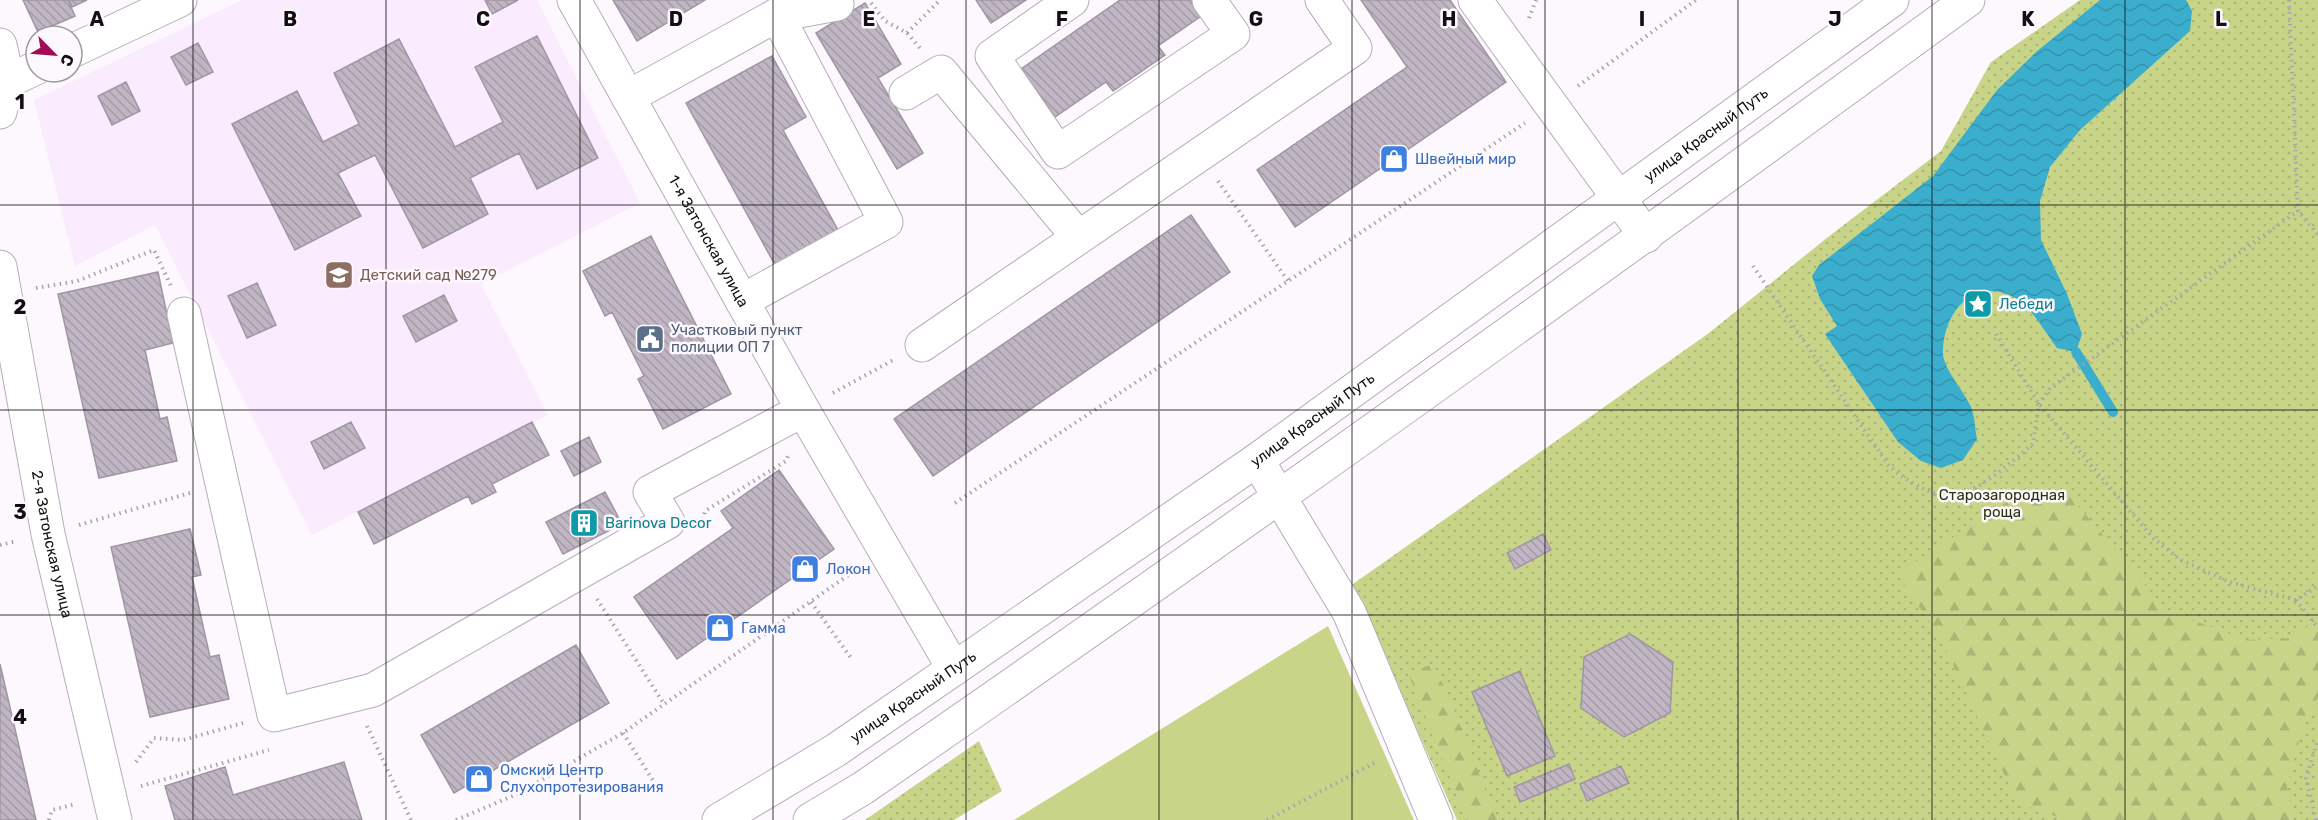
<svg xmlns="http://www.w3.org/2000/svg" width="2318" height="820" viewBox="0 0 2318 820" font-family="Rubik,sans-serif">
<defs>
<pattern id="grass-dots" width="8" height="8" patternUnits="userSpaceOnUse" patternTransform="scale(1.5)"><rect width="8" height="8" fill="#c8d589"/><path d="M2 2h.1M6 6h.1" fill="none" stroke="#abb675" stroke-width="1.8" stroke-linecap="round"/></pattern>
<pattern id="forest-firs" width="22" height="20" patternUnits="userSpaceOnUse" patternTransform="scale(1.5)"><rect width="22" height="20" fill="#c8d589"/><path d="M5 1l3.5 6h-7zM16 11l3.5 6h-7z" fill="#abb675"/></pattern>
<pattern id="water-waves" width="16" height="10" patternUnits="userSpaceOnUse" patternTransform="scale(1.5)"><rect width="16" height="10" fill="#3caecd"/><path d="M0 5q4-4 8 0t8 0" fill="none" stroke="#3494af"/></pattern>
<pattern id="building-back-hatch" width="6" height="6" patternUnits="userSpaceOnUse" patternTransform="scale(1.5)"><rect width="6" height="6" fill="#c0b6c3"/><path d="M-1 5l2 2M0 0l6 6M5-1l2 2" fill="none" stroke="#a49ba7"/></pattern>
</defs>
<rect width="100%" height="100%" fill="#fcf8fd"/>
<path fill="#fbebff" d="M242 0H537L640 203 481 284 548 415 312 535 155 225 75 266 34 100Z"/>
<path fill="url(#grass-dots)" d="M2080 0H2318V820H1457L1353 584 1709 333 1828 237 1941 151 1991 62Z
M979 741 1002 791 954 820H865Z"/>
<path fill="url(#forest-firs)" d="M2065 490 2167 611 2247 640 2292 638 2318 619V697L2301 733 2287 787 2293 820H2065L2017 802 1941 639 1897 574 2016 496Z
M1430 665 1445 687 1497 820H1467L1408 673Z"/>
<path fill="#c8d589" d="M1328 626 1414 820H1014Z"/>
<path fill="url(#water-waves)" d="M2100 0H2186L2192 11 2190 31 2080 130 2050 167 2040 201 2041 240 2067 294 2082 334 2076 352 2057 348C2048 336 2031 308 2020 301 1977 272 1942 311 1943 354 1944 369 1965 393 1971 407 1975 417 1975 429 1977 439L1963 460 1941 468 1921 461 1898 442 1825 334 1837 326 1820 299 1812 276 1819 265 1933 176 1997 90 2036 52Z"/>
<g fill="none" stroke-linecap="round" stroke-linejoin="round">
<path stroke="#3caecd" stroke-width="10" d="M2076 352 2113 412"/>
</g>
<path fill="url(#building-back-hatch)" stroke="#a096a3" stroke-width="1.5" d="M23 0H68L75 16 38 32Z
M69 0H87L72 7Z
M485 0H518L492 14Z
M613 0H705L637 41Z
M976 0H1026L991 23Z
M1120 0H1194L1204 14 1158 46 1165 55 1113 91 1106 82 1055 117 1021 69Z
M1361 0H1450L1506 82 1295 227 1257 170 1407 67Z
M865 3 901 64 878 78 923 153 897 169 816 33Z
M537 36 598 158 537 189 519 153 470 178 488 214 423 248 375 155 338 173 361 216 295 250 232 124 297 91 323 142 359 124 334 73 399 39 455 147 503 122 475 67Z
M198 43 213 72 186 85 171 57Z
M772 56 806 117 783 130 838 230 775 265 686 103Z
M126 82 140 111 112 125 98 96Z
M1191 215 1230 272 933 476 894 419Z
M651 236 731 394 663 429 638 379 644 376 612 312 605 316 583 271Z
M158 272 173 343 145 350 160 419 167 417 177 461 99 478 58 294Z
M257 283 276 325 247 338 228 296Z
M444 295 457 321 416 342 403 316Z
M351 422 365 448 324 469 311 442Z
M532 422 549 455 492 484 496 492 472 504 468 496 374 544 358 512Z
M589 437 601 462 574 476 561 451Z
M779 470 834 549 677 659 634 597 733 528 721 511Z
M605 492 622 524 563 554 546 522Z
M190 529 201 575 192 577 210 657 219 655 229 699 150 717 111 547Z
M1543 534 1551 550 1515 569 1507 553Z
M1630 634 1673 662 1670 713 1624 737 1581 708 1584 657Z
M576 645 609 703 454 793 421 735Z
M0 664 36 820H0Z
M1520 671 1555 756 1507 776 1472 692Z
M344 762 362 820H175L165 786 225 767 233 795Z
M1569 764 1575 779 1520 802 1514 787Z
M1621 766 1629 783 1587 801 1580 784Z"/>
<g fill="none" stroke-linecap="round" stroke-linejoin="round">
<g stroke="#b7adba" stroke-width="35">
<g id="minor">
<path id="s1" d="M574 0 803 410 954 669"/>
<path d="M1072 0 992 56 1058 152 1233 34 1209 0"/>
<path d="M1475 0 1646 236"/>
<path d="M777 15 837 4"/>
<path d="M0 45 8 81 0 112"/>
<path d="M72 51 180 0"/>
<path d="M8 81 36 68"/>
<path d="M906 93 941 72 1078 237"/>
<path d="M628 97 777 15 886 222 742 301"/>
<path id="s2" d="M0 267 48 534 115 820"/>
<path d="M184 314 274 715 373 690 668 522 650 492 803 410"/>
<path d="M922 345 1355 48 1322 0"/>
<path d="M1257 460 1349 612 1436 820"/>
</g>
</g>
<g stroke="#b7adba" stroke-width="35">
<g id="major">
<path id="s3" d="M719 820 836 750 1257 460 1892 0"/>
<path d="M810 820 863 788C1236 531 1603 267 1968 0"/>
</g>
</g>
<path stroke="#a8a4a9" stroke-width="4" stroke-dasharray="1.5 4.5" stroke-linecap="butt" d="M2289 0 2298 211 2318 235
M871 3 885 21 907 33 920 48
M1529 18 1536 0
M907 33 940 0
M1578 86 1696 0
M1218 181 1288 281
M1753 266 1889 466C1904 478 1922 491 1942 495 1973 500 2010 462 2033 444L2039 404 2050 388 2298 211
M36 288 77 281 154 250 171 286
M1996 334 2039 404 2153 538 2179 559 2229 582 2296 600 2318 586
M833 393 895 359
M955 503 1525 123
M703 520 705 511 786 461 788 456
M79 525 190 493
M0 545 17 541
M597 599 664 704
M2296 600 2318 628
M811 602 851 658
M367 726 411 820
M623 733 654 782
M136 762 154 738 183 740 243 723
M141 786 269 750
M49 820 52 810 76 804
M456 820 517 794 623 733 857 569
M1267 820 1376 762
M2316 820 2306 778 2318 739"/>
<use href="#minor" stroke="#fff" stroke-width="33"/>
<use href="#major" stroke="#fff" stroke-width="33"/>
</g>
<path fill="none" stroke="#120e13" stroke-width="1.5" stroke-opacity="0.55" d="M193 0V820M386 0V820M580 0V820M773 0V820M966 0V820M1159 0V820M1352 0V820M1545 0V820M1738 0V820M1932 0V820M2125 0V820M0 205H2318M0 410H2318M0 615H2318"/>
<defs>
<g id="shop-square" transform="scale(1.5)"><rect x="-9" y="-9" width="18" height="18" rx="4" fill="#3f7fe0" stroke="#fcf8fd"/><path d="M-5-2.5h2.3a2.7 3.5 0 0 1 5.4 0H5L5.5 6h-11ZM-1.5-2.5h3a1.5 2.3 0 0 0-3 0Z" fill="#fff"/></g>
<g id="school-square" transform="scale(1.5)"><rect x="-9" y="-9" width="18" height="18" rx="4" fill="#8d6e63" stroke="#fcf8fd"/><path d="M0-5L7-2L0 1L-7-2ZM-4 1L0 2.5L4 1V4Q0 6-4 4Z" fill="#fff"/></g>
<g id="sight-square" transform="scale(1.5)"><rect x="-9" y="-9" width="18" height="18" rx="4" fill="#0f9aa8" stroke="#fcf8fd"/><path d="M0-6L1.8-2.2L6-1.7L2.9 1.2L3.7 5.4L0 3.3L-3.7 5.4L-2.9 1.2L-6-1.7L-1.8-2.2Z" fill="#fff"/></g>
<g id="civic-square" transform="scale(1.5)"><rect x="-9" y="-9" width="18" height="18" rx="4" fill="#5c6f8a" stroke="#fcf8fd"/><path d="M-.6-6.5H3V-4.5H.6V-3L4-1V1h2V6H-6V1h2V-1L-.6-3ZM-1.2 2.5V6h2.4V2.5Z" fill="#fff"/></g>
<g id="building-square" transform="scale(1.5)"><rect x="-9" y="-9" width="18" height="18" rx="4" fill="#0f9aa8" stroke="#fcf8fd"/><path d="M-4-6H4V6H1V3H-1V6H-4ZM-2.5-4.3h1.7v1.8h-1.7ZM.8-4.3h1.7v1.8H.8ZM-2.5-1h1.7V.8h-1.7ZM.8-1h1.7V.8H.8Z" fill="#fff"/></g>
</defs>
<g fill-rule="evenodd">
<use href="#shop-square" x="1394" y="159"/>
<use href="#school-square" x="339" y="275"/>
<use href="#sight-square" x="1978" y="304"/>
<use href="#civic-square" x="650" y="339"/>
<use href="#building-square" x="584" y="523"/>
<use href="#shop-square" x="805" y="569"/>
<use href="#shop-square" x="720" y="628"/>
<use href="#shop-square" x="479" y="779"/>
</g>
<g text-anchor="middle" stroke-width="5" stroke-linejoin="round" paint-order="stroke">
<g font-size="15" fill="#120e13" stroke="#fcf8fd">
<text dy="5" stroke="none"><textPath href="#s3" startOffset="1202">улица Красный Путь</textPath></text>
<text dy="5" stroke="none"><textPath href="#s1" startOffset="276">1-я Затонская улица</textPath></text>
<text dy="5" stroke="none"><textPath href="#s3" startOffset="716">улица Красный Путь</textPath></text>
<text dy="5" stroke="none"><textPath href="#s2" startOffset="282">2-я Затонская улица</textPath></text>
<text dy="5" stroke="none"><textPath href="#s3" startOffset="230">улица Красный Путь</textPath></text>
</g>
<g font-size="15" fill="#366cbe" stroke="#fcf8fd" text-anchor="start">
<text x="1415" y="164">Швейный мир</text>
<text x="826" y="574">Локон</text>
<text x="741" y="633">Гамма</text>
<text x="500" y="775">Омский Центр<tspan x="500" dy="17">Слухопротезирования</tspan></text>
</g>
<g font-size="15" fill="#785e54" stroke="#fcf8fd" text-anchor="start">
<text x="360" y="280">Детский сад №279</text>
</g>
<g font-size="15" fill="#0d838f" stroke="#fcf8fd" text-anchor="start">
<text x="1999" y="309">Лебеди</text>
<text x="605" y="528">Barinova Decor</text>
</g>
<g font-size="15" fill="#4e5e75" stroke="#fcf8fd" text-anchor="start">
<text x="671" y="335">Участковый пункт<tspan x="671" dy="17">полиции ОП 7</tspan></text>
</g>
<g font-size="15" fill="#2d320e" stroke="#fcf8fd">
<text x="2002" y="500">Старозагородная<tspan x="2002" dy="17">роща</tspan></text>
</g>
</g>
<g font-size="20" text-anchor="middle" font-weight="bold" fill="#120e13" stroke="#fcf8fd" stroke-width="5" stroke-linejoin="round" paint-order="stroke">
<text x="97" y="26">A</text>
<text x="290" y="26">B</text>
<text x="483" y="26">C</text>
<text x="676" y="26">D</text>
<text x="869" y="26">E</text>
<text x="1062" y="26">F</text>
<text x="1256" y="26">G</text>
<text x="1449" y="26">H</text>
<text x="1642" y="26">I</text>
<text x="1835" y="26">J</text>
<text x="2028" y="26">K</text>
<text x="2221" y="26">L</text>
<text x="20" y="109">1</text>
<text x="20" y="314">2</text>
<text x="20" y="519">3</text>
<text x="20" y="724">4</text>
</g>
<g transform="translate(54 54) rotate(115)"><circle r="28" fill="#fcf8fd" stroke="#9e9a9f" stroke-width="1.5"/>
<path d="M0-4.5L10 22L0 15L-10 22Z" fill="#9f0c54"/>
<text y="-9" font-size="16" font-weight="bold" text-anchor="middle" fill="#120e13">С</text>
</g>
</svg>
